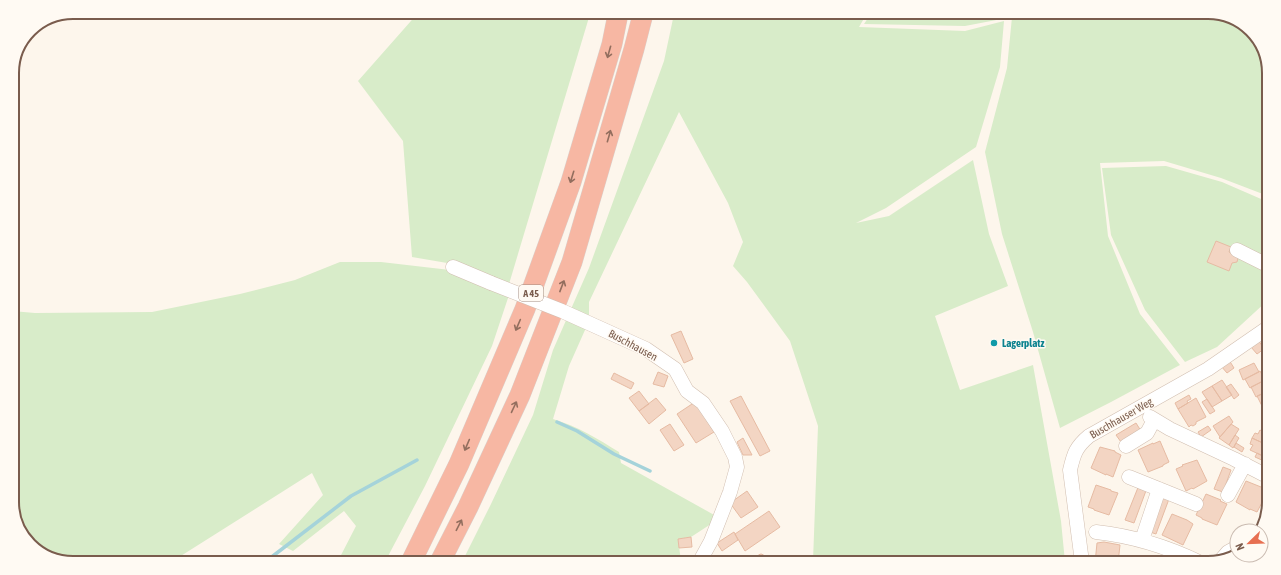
<svg xmlns="http://www.w3.org/2000/svg" width="1281" height="575" viewBox="0 0 1281 575" font-family="'Asap Condensed',sans-serif">
<rect width="100%" height="100%" fill="#fdf6ec"/>
<path fill="#d8ecc9" d="M418 13 590 14 509 284 453 264 412 257 403 141 358 81Z
M674 14 866 15 859 27 965 31 1004 21 1000 67 976 147 886 208 856 223 889 216 973 160 989 234 1008 286 935 316 960 390 1033 365 1061 521 1065 562 813 561 818 426 790 341 747 282 733 266 743 242 728 203 679 112 589 302V321L569 366 553 419C577 426 598 439 619 452L621 463 716 516 714 522 691 537 678 539 681 561 463 560 491 504 533 415 553 350 589 268 664 61Z
M870 15 1232 17 1259 39 1269 69 1268 196 1221 178 1164 161 1100 163 1108 236 1140 314 1180 365 1111 402 1060 428 1033 332 1002 234 985 152 1007 68 1012 17 965 26 864 24Z
M1166 166 1222 182 1268 202 1267 301 1217 347 1185 362 1145 310 1111 235 1102 168Z
M340 262H381L450 270 510 292 492 346 425 486 386 560 339 559 356 526 344 511 293 551 279 544 323 495 312 473 176 559 49 558 24 539 12 506V311L35 313 152 312 240 294 295 280Z"/>
<g fill="none" stroke-linecap="round" stroke-linejoin="round">
<path stroke="#a5d3da" stroke-width="3.5" d="M557 422 577 431 614 454 650 471
M269 559 351 496 417 460"/>
</g>
<path fill="#f3d5c3" stroke="#e6bba3" d="M1216 241 1231 247 1229 252 1238 258 1237 262 1232 263 1229 271 1207 262Z
M681 331 693 359 684 363 671 335Z
M1259 341 1264 349 1257 354 1251 347Z
M1229 360 1234 368 1227 373 1221 366Z
M1254 363 1259 372 1243 380 1239 370Z
M1260 371 1265 380 1250 388 1245 379Z
M658 372 668 376 664 387 653 384Z
M614 373 634 383 631 389 611 379Z
M1222 380 1232 395 1222 401 1212 386Z
M1265 380H1266V392L1256 397 1251 387Z
M1231 384 1239 395 1234 399 1226 387Z
M1212 386 1222 401 1212 407 1202 392Z
M639 391 649 404 639 411 629 398Z
M1266 392V404L1262 406 1257 396Z
M1189 395 1191 399 1187 401 1188 403 1178 409 1175 403Z
M741 396 770 451 760 456 730 401Z
M656 398 666 410 649 424 639 411Z
M1196 398 1206 417 1196 422V424L1193 426 1191 425 1189 427 1178 409Z
M1207 399 1215 411 1210 414 1202 402Z
M695 402 714 432 696 443 677 414Z
M1229 416 1233 422 1220 437 1213 426Z
M1136 423 1141 431 1121 442 1116 435Z
M670 424 684 445 674 451 660 430Z
M1231 424 1239 429 1229 445 1219 438Z
M1208 426 1211 430 1201 437 1198 432Z
M1260 430 1265 433V444L1252 438 1255 433 1258 434Z
M1235 435 1239 438 1233 448 1229 445Z
M743 438 752 455H743L737 442Z
M1252 438 1265 444V457L1250 450 1253 445 1250 444Z
M1160 441 1169 462 1163 465V466L1148 472 1138 450 1153 443V444Z
M1236 443 1244 448 1242 452 1234 447Z
M1100 447 1115 451V452L1121 455 1113 477 1106 474V475L1091 468Z
M1257 453 1265 457 1264 461 1255 457Z
M1197 460 1207 481 1193 489 1192 488 1186 491 1176 469 1183 466 1182 465Z
M1223 467 1231 470 1223 492 1214 489Z
M1246 481 1261 487 1265 490V497L1257 512 1250 509V510L1236 502Z
M1096 485 1111 490V491L1118 493 1109 515 1094 510V509L1088 507Z
M1139 485 1147 488 1134 523 1125 520Z
M747 491 758 507 741 518 730 503Z
M1206 494 1221 500 1220 501 1227 504 1217 525 1202 519V518L1196 515Z
M1161 496 1169 499 1156 534 1147 531Z
M769 511 780 527 745 551 735 534Z
M1172 514 1187 520 1193 524 1183 545 1162 535Z
M734 532 738 540 722 551 717 543Z
M691 537 692 547 679 548 678 539Z
M1104 542 1120 545 1118 563H1095L1097 543Z
M758 557a3 3 0 1 1 6 0a3 3 0 1 1-6 0Z
M1163 558 1169 561 1170 560 1177 563H1160Z"/>
<g fill="none" stroke-linecap="round" stroke-linejoin="round">
<g stroke="#d1beb0" stroke-width="15">
<path id="minor" d="M1237 250 1267 265
M453 267 491 283
M562 311 646 349 675 369 687 391 703 403 722 431 735 457 737 467 730 492 711 541 700 561
M1150 417 1170 429 1234 459 1265 475
M1126 446 1147 433 1154 420
M1129 477 1196 504
M1228 495 1245 464
M1096 532C1133 536 1168 547 1201 563
M1142 540 1159 489
M1222 559 1228 552 1237 547
M1082 562 1070 470C1074 453 1076 447 1089 436L1208 369 1266 329"/>
</g>
<g stroke="#dad1cd" stroke-width="21">
<path id="highway" d="M412 560 459 464 525 309 571 182 612 44 618 14
M441 560 468 507 520 395 572 262 634 49 643 14"/>
</g>
<use href="#minor" stroke="#fff" stroke-width="14"/>
<use href="#highway" stroke="#f7b7a3" stroke-width="20"/>
<g stroke="#d1beb0" stroke-width="15" stroke-linecap="butt">
<path id="minor-bridge" d="M491 283 562 311"/>
</g>
<use href="#minor-bridge" stroke="#fff" stroke-width="14"/>
</g>
<defs><path id="oneway-shaft" d="M-6 0H5M1.5-3L5.5 0L1.5 3" fill="none" stroke-width="1.6" stroke-linecap="round" stroke-linejoin="round"/></defs>
<g stroke="#936e5e">
<use href="#oneway-shaft" transform="translate(609 52) rotate(106)"/>
<use href="#oneway-shaft" transform="translate(609 136) rotate(-74)"/>
<use href="#oneway-shaft" transform="translate(572 177) rotate(107)"/>
<use href="#oneway-shaft" transform="translate(562 286) rotate(-69)"/>
<use href="#oneway-shaft" transform="translate(518 325) rotate(113)"/>
<use href="#oneway-shaft" transform="translate(514 407) rotate(-65)"/>
<use href="#oneway-shaft" transform="translate(467 445) rotate(113)"/>
<use href="#oneway-shaft" transform="translate(459 525) rotate(-63)"/>
</g>
<circle fill="#0f9aa8" stroke="#fffaf3" stroke-width="1.5" cx="994" cy="343" r="4"/>
<g text-anchor="middle" stroke-width="3" stroke-linejoin="round" paint-order="stroke">
<rect fill="#fffaf3" stroke="#a28b7f" stroke-width="1" x="519" y="285" width="24" height="16" rx="3"/>
<g font-size="10" font-weight="bold" fill="#7a5c4d">
<text x="531" y="297">A 45</text>
</g>
<g font-size="11" font-weight="bold" fill="#0d838f" stroke="#fffaf3" text-anchor="start">
<text x="1002" y="347">Lagerplatz</text>
</g>
<g font-size="11" fill="#7a5c4d" stroke="#fffaf3">
<text transform="translate(633 345) rotate(28)" y="4">Buschhausen</text>
<text transform="translate(1121 418) rotate(-30)" y="4">Buschhauser Weg</text>
</g>
</g>
<path d="M0 0H1281V575H0ZM73 19H1208A54 54 0 0 1 1262 73V502A54 54 0 0 1 1208 556H73A54 54 0 0 1 19 502V73A54 54 0 0 1 73 19Z" fill="#fffaf3" fill-rule="evenodd"/>
<path fill="none" stroke="#7a5c4d" stroke-width="2" d="M73 19H1208A54 54 0 0 1 1262 73V502A54 54 0 0 1 1208 556H73A54 54 0 0 1 19 502V73A54 54 0 0 1 73 19Z"/>
<g transform="translate(1249 543) rotate(247)"><circle r="19" fill="#fffaf3" stroke="#cabbb1"/>
<path d="M0-3L7 15L0 10L-7 15Z" fill="#e76f51"/>
<text y="-6" font-size="11" font-weight="bold" text-anchor="middle" fill="#7a5c4d">N</text>
</g>
</svg>
